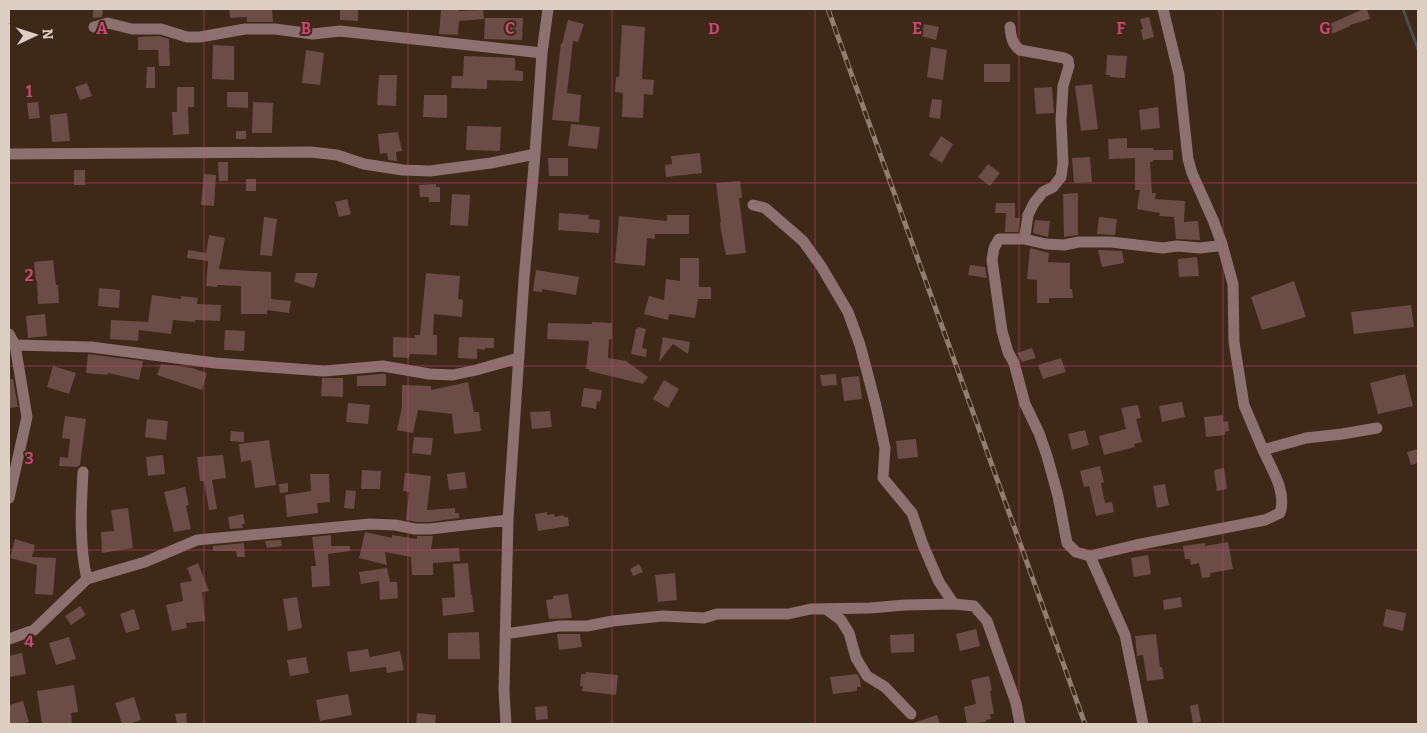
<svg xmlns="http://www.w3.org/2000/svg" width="1427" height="733" viewBox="0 0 1427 733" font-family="Bitter,serif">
<rect width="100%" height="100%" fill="#3e2817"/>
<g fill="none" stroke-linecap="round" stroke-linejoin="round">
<path stroke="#444f4e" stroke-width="3" d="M1403 9 1418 49"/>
</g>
<path fill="#6b4c47" d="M93 9H103L102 17 93 18Z
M229 9H272L273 22H247V17L230 18Z
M340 9H358V21L340 20Z
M441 9H459V11L483 10 484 19 459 21 458 35 439 34Z
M1363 9H1367L1370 19 1350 25V26L1332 34 1328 25Z
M1149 17 1154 37 1143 40 1141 30 1143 29 1140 19Z
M485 18H523L522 40 484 39Z
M568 20 584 24 578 42 573 41 567 93 581 95 579 122 552 120 561 43 562 44Z
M924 24 939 27 936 40 921 36Z
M622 25 645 27 642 79 654 80 653 95 644 94 643 118 622 117 623 93 615 92 616 77H619Z
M160 36 169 39 170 66H159L158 50H138V37Z
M213 45 234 46V80L212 79Z
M931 47 947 50 943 80 927 77Z
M306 50 324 53 320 85 302 83Z
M1107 55 1127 56 1125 78 1110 77V75H1106Z
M464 56 515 58V70L523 71V81L487 80V89L451 88 452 76H463Z
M984 64H1010V82H984Z
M147 67H155V88H146Z
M379 75H397L396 106 377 105Z
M87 83 92 96 80 100 75 87Z
M1092 84 1098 129 1081 131 1075 86Z
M177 87H194V107H188L189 134 173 135 172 112H177Z
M1052 87 1054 113 1036 114 1034 88Z
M227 92H248V108L227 107Z
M424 95H447V118L423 117Z
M932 99 942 100 940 119 929 117Z
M38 102 40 118 29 119 27 103Z
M253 102 273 103 272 133H252Z
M1158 107 1160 128 1141 130 1139 110Z
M67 113 70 141 52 142 50 115Z
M571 124 600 127 597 149 568 146Z
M467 126 501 127 500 151 466 150Z
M236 131H246V139H236Z
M398 132 402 151 396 152 397 161 388 160 387 153 380 154 378 134Z
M941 136 953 144 942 163 929 155Z
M1127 138V148H1154L1153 150H1173V160H1153V162H1150L1152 193H1156L1155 199 1185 201 1184 222 1198 221 1200 240 1176 239 1174 217 1159 216 1160 213 1137 209 1140 190H1135V158L1109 159 1108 139Z
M700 153 702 173 666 177 665 165 672 164 671 156Z
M1090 157 1092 182 1074 183 1072 158Z
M548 158H568V176H549Z
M218 162H228V181H219Z
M988 164 1000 173 990 186 978 177Z
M74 170H85V185H74Z
M204 174 216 175 214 206 201 205Z
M246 179H256V191H246Z
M740 181 742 198H739L746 253 726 255 721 231 720 222H721L716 183Z
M436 184V187H440V202H429V197H420L419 185Z
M1078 193V235L1064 237 1063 194Z
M452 194 470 195 468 226 450 225Z
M347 199 351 214 339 217 335 202Z
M996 203H1015V218H1020L1018 232H1005L1006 213H995Z
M559 213 589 215 588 219 600 220 599 233 558 230Z
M667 215H689V234H655V239L647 238 645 266 615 263 619 216 667 221Z
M264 217 277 219 272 256 260 255Z
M1099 217 1117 219 1115 235 1097 234Z
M1035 220 1050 221 1048 237 1033 233Z
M209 235 225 238 219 269 271 272V299L291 301 289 313 267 310V314H241V286L217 285V287L206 286 208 261 187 258 188 250 206 253Z
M1030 248 1049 253 1048 262 1070 263V289H1072L1073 298H1049V303H1037V280L1027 279Z
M1098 250 1122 251 1124 263 1102 267Z
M1197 257 1199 276 1179 277 1178 259Z
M680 258H699V287H711V299H698L695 318 669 314 668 320 644 314 649 296 664 300 666 279 680 281Z
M53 260 56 285H58L59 303 38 304 37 281H36L34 262Z
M970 265 985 267 987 278 968 275Z
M536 270 579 277 576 295 542 289V292L533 291Z
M296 273H318L314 288 294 282Z
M426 273 460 276 458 299 463 300 462 317 434 314 433 335H437V355L410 354 409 358 393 357V337L415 338V335H420Z
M1294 281 1306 317 1262 330 1251 297Z
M99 288 120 290 119 308 98 306Z
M152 295 181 299V296L198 298 197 304 221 305 220 321 195 320V322L173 320 171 334 139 330 138 341 110 339 111 320 148 322Z
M1411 305 1414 327 1354 334 1351 312Z
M45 314 47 336 28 338 26 316Z
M592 322 612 323V339H609L608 358 626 361 648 377 643 384 589 371V369H586L589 341 547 339 548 323 592 324Z
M638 327 646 329 642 348 647 349 646 357 631 354 636 329H637Z
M225 330 245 331 244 351 224 350Z
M459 337 494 338V348H485V350L477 349V359L458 358Z
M663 337 690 342 688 354 673 344 659 362Z
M1032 348 1036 358 1022 362 1017 353Z
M88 354 143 361 139 380 108 373V375L86 373Z
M1061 358 1066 372 1043 379 1038 365Z
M161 364 192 368 207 373 202 390 157 375Z
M53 366 76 373 69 394 47 387Z
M381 374H386V386H357V376Z
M836 374 837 385 822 386 820 375Z
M1405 374 1413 406 1378 414 1370 383Z
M859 376 862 399 844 401 841 378Z
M322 378H343V397L321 396Z
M9 379H13L18 407 9 408Z
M664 380 679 389 668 408 653 399Z
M468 382 474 412H479L481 431 454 434 452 414 418 410 413 433 397 430 402 407V385L431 386V390Z
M584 388 602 390 600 402 597 401 596 409 581 406Z
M1182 402 1185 417 1162 422 1159 406Z
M348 403 370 405 368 424 346 422Z
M1138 405 1141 418 1136 419 1142 442 1134 444 1135 447 1104 455 1099 436 1126 429 1121 408Z
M550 411 552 427 532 429 530 412Z
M1223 415V422L1228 421 1229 431 1225 432V435L1206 437 1204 417Z
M65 416 86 419 80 465 77 467 59 466 60 457 68 458 70 439 62 438Z
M147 419 168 421 166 440 145 437Z
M1085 430 1089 445 1072 450 1068 434Z
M231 431 244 432V442L230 441Z
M414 437 433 438 431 455 412 453Z
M916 439 918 457 898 459 896 441Z
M269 440 276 485 255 488 251 460 241 462 239 444Z
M1418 449V463L1411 465 1407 452Z
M163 455 165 474 148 476 146 457Z
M223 455 226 478 212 480 217 509 209 510 204 481H200L197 457Z
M1100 466 1104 482 1101 483 1105 503 1112 502 1114 512 1096 516 1089 486 1084 487 1080 471Z
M1224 468 1227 489 1217 491 1214 470Z
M362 470 381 471 380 489H361Z
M465 472 467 488 449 490 447 474Z
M405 473 431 476 427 510 455 508V513H459V518L430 522H416L406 520 409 492 403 491Z
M310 474H329L330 502 317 503 318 513 287 517 285 495 311 491Z
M288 483V492L280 493 279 484Z
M1165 484 1169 505 1157 508 1153 486Z
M185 487 189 505 186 506 191 529 174 532 164 492Z
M346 490 356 491 354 509 344 508Z
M128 508 133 548 102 553 101 532 114 531 111 510Z
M547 512V515L554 514 555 517 563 515 564 517H568L569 526 538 531 535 514Z
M243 514 245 524H242L243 528 230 529 228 517Z
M365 532 392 538V535L417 539V536H433L431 549 459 548 460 561 433 563V575H412L411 557 385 552 387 565 359 558Z
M331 535V546H350V551L328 554 330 586 312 587 311 566H316L312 537Z
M15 539 35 545 32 557 56 558 53 595 35 594 37 565 10 558Z
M281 540 282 546 267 548 265 541Z
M1228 542 1233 569 1210 573V577L1202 578 1199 563 1191 565 1190 559H1185L1183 546 1205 543V546Z
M244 543 245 557H237L236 551H213V546Z
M1148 555 1151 574 1134 577 1131 558Z
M198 563 209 591 202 592 205 621 186 623 187 628 172 631 166 605 183 601 180 583 192 581 187 568Z
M468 563 471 595H472L474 612 443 616 442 598 455 597 453 564Z
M639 564 643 572 633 576 630 569Z
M387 568 390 582H397L398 598 380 600 379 581 361 584 359 572Z
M675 573 677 600 658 602 655 575Z
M568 594 572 618 549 619 546 600 553 599V596Z
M297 597 302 628 288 631 283 599Z
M1181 597 1182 607 1164 610 1163 600Z
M80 606 86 615 71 625 65 616Z
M134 609 140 629 126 633 120 614Z
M1386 609 1406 613 1403 631 1383 626Z
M976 629 980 646 960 651 956 634Z
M479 632 480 659H448V633Z
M557 634H580L582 647 559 650Z
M914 634V652L891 653 890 635Z
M1156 634 1160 667H1162L1164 679 1147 681 1143 655 1137 656 1135 636Z
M69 637 76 659 56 665 49 643Z
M368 649 370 657 400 651 404 670 387 673 386 667 350 672 347 652Z
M22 653 26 674 9 677V656Z
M306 657 309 673 290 676 287 660Z
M586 672 618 675 616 695 582 691 583 686H580L581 674H586Z
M857 674 860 679 861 687H857V691L833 694 830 677Z
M989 676 992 690 990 691 994 714H990L991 719 986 720V722L967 724 964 707 976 704 971 680Z
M74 685 78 712 71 713 72 724H42L37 691Z
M348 694 352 715 320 721 316 700Z
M134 697 141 720 129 724H122L115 703Z
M23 701 29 722 20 724H9V705Z
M1198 704 1201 722 1193 723 1190 706Z
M547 706 548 719 536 720 535 707Z
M186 713 187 724H177L175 714Z
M417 713 436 715 435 724H416Z
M937 715 940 724H914L913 723Z"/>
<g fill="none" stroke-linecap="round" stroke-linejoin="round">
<path stroke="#8c7170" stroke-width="11" d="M1163 9 1179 75 1188 159 1192 173 1213 220 1222 244 1233 284 1234 342 1244 405 1263 450 1306 438 1342 434 1377 428
M94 27 108 23 132 29H161L187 37H200L245 29H275L313 34 340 31 542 53
M1010 27C1011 37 1012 44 1020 50L1064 58 1068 60 1069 66 1063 86 1061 120 1063 163 1061 177 1053 187 1043 192 1034 203 1028 215 1025 236 1024 239
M9 154 311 152 337 155 364 164 403 170 430 171 491 163 535 154
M753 205 765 208 803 241 821 266 848 312 860 345 876 406 885 448 883 478 912 513 923 545 939 582 954 604
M9 334 15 345 27 417 9 498
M15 345 91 347 215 363 324 371 383 366 429 374 453 375 476 370 519 358
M83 472C81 507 79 545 87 579
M1090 556 1136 545 1265 520 1280 513C1287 492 1272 470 1263 450
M826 609 841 620 849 633 856 658 867 676 885 687 911 714
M505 634 560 626H587L613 621 663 616 704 618 717 614H788L811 609 870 608 905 605 954 604 974 606 987 621 1016 703 1020 724
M9 639 34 630 87 579 145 562 197 540 370 524 395 525 415 529H430L508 520
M506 724 504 691 508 520 524 279 535 154 542 53 548 9
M1143 724 1125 635 1090 556 1076 552 1067 543 1058 496 1047 456 1039 433 1025 404 1014 363 1008 352 1002 331 992 260 994 248 999 239H1024L1046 244 1064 245 1079 242H1111L1163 248 1177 246 1200 248 1217 246 1222 244"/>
<g stroke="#907e70" stroke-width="5">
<path id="rail" d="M828 9 1085 724"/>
</g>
<use href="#rail" stroke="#3e2817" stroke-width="3" stroke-dasharray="9" stroke-linecap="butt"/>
</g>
<path fill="none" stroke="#c94675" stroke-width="1" stroke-opacity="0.55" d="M204 9V724M408 9V724M612 9V724M815 9V724M1019 9V724M1223 9V724M9 183H1418M9 366H1418M9 550H1418"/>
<g font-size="16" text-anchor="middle" font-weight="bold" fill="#c94675" stroke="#3e2817" stroke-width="4" stroke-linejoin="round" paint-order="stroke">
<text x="102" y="34">A</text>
<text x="306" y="34">B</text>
<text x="510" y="34">C</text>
<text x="714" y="34">D</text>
<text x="917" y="34">E</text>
<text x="1121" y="34">F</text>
<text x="1325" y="34">G</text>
<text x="29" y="97">1</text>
<text x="29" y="281">2</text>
<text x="29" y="464">3</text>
<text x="29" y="647">4</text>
</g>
<rect width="1427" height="733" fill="none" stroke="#ddcfc4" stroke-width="20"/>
<g transform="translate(35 35) rotate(86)" stroke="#3e2817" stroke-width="4" paint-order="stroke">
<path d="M0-4L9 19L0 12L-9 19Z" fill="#ddcfc4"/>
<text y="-8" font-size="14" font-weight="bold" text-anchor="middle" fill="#ddcfc4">N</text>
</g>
</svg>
